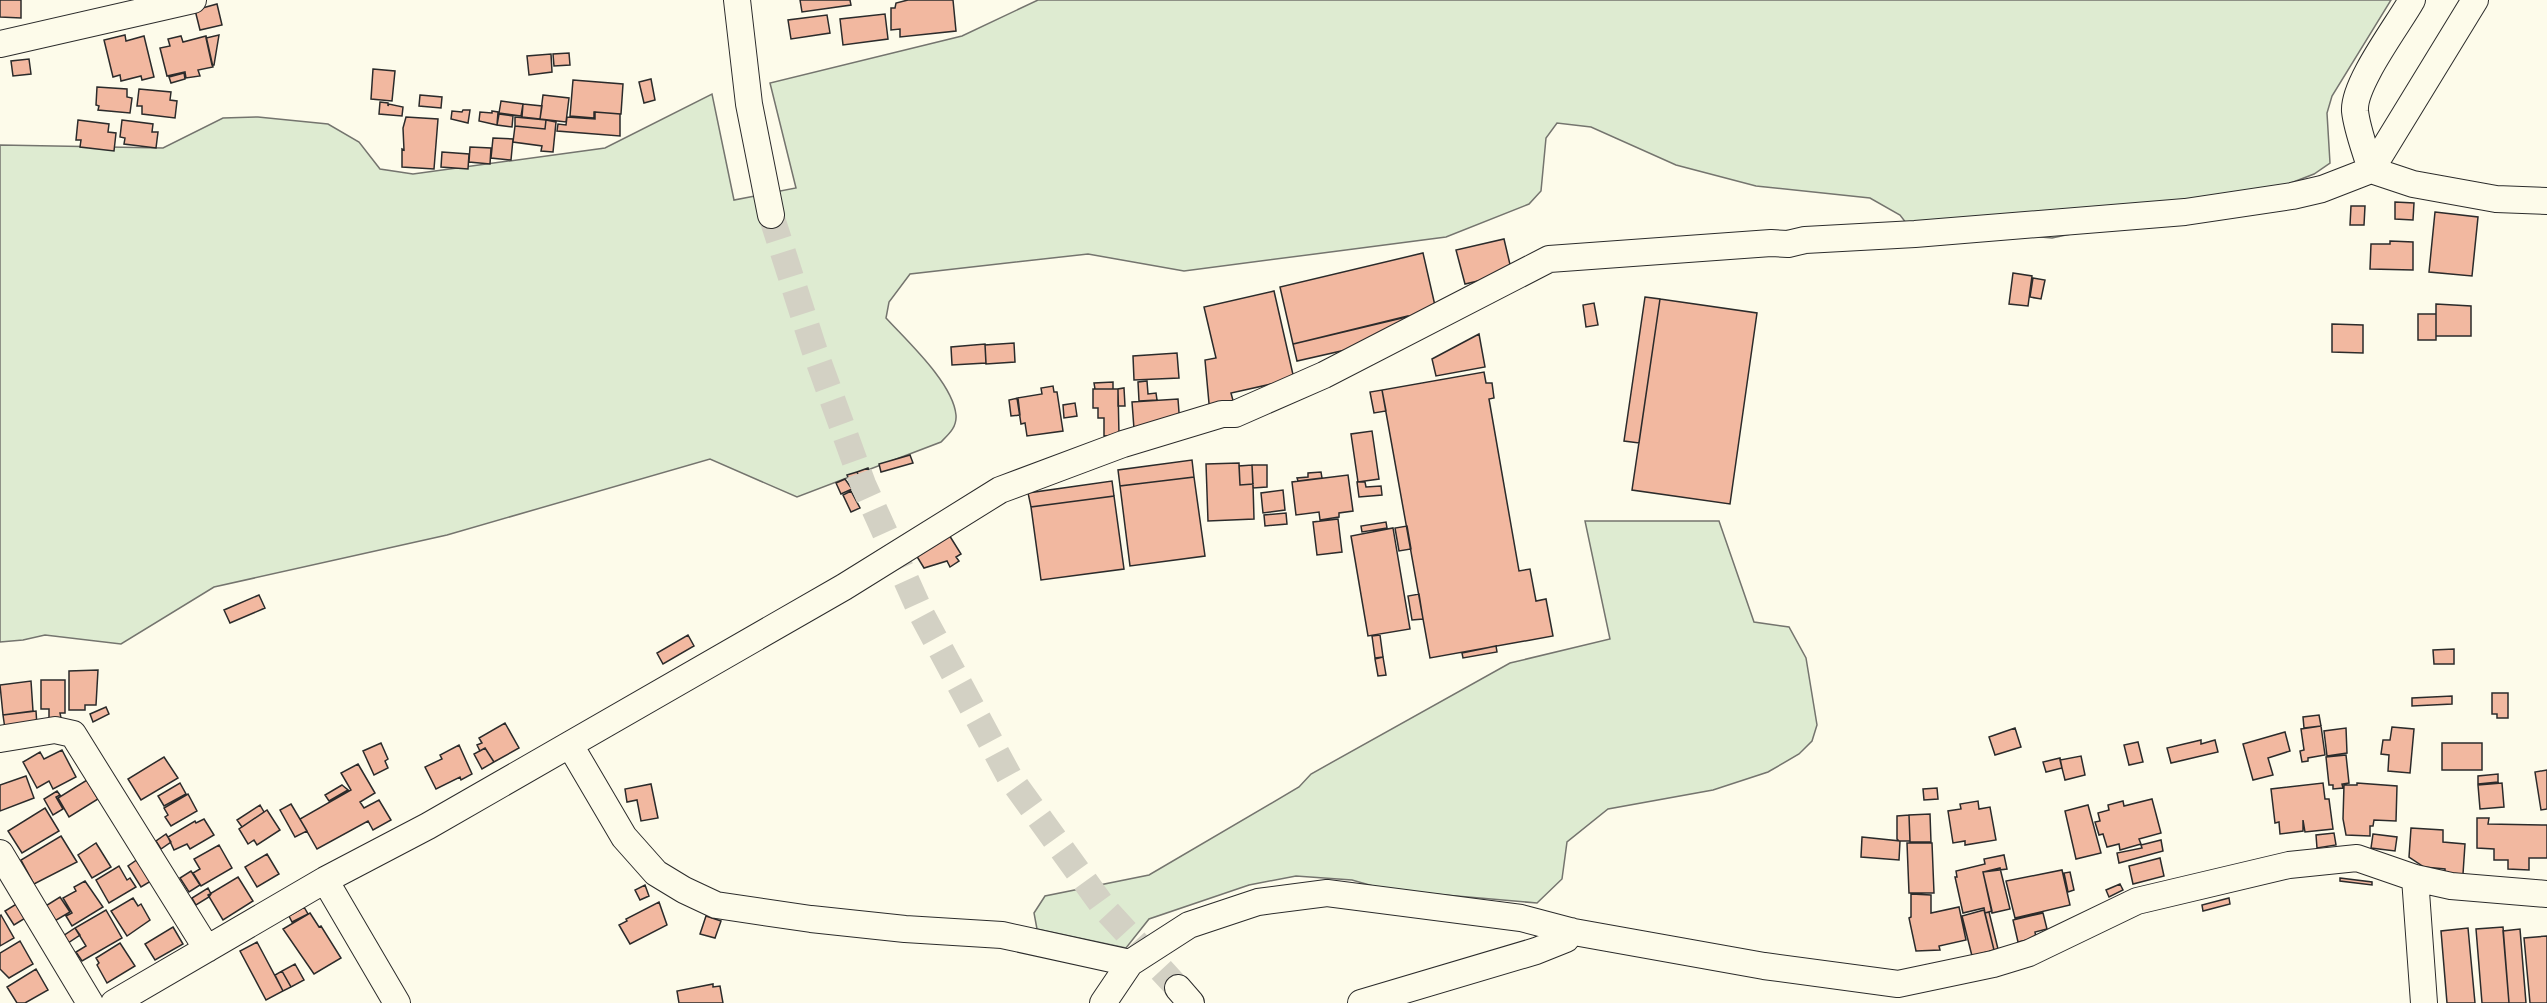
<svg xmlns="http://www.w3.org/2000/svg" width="2547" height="1003" viewBox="0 0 2547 1003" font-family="'Fira Sans Condensed',sans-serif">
<rect width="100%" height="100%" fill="#fdfbea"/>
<path fill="#deebd1" stroke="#74746e" stroke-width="1.5" d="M1038 0H2391L2332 96 2327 113 2330 163 2314 174 2265 193 2052 238 1996 233 1910 228 1900 215 1870 198 1756 186 1676 165 1591 127 1557 123 1546 138 1541 191 1529 204 1446 237 1184 271 1088 254 910 274 889 302 886 318C907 341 953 383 956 415 957 427 949 434 941 442L797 497 710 459 447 535 214 587 121 644 45 635 23 640 0 642V145L163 148 223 118 258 117 328 124 359 142 380 169 413 174 605 148 712 94 734 200 796 188 770 83 962 36Z
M1585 521H1719L1754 622 1789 627 1806 658 1817 725 1812 741 1799 754 1768 772 1713 790 1608 809 1567 842 1562 879 1537 903 1387 890 1352 880 1296 876 1249 885 1149 919 1126 948 1037 929 1034 913 1045 896 1149 875 1299 787 1311 774 1510 663 1610 639Z"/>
<path fill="#f2b8a0" stroke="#2b2b2b" stroke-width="1.5" d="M0 0H21V18L0 17Z
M800 0H850L851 5 802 12Z
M908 0H953L956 31 900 37V29L891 30V8H895L896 3Z
M217 4 222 25 200 30 195 10Z
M885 14 888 39 843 45 840 19Z
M827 15 830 33 791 39 788 20Z
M125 35 126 41 144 36 154 77 142 80 141 76 121 81 120 75 113 77 104 40Z
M219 35 214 65H212L206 38Z
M181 36 183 42 206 36 213 67 198 70 200 76 186 78 185 72 167 76 160 48 170 46 168 39Z
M569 53 570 65 554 66 553 54Z
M551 54 552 72 529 75 527 56Z
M29 59 31 74 13 76 11 61Z
M373 69 395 71 392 101 371 99Z
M184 73 185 79 171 83 169 77Z
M651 79 655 100 644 103 639 82Z
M573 80 623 84 621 114 594 112V118L570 116Z
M97 87 127 89V97L132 98 130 113 98 110 99 106 96 105Z
M139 89 171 92 170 100 177 101 175 118 142 114V106H137Z
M420 95 442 97 441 108 419 106Z
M543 95 569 98 566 122 540 119Z
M501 101 523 104 521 116 499 113Z
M380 102 388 103V106L389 104 403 107 402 116 379 114Z
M523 104 542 106 540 119 522 117Z
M463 110H470L468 123 451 119 452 111 462 112Z
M492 111 498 112 497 125 479 121 480 112 492 113Z
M595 112 620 114V136L557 131 558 124 566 125 567 117 595 119Z
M499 114 513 116 512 127 497 125Z
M406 117 438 119 434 169 402 167V149L404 150 403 128Z
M515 117 546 120 545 129 515 126Z
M78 120 109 124 108 132 116 133 114 151 80 147 81 140H76Z
M122 120 153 124 152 132H158L156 148 124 144 125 138 120 137Z
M546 120 556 122 553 152 541 151 542 146 513 142 515 126 545 129Z
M493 138 513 139 511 160 491 158Z
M470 147 491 148 490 164 469 162Z
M442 152 469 154 468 169 441 167Z
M2395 202 2414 203 2413 220 2395 219Z
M2351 206H2365L2364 225H2350Z
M2435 212 2478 217 2472 276 2429 272Z
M1504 239 1512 273 1465 284 1456 250Z
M2390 241 2413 242V270L2370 269 2371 244H2390Z
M1423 253 1436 310 1293 344 1280 287Z
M2013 273 2032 276 2028 306 2009 304Z
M2033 278 2045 280 2041 299 2030 297Z
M1274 291 1294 379 1231 393 1235 408 1210 414 1205 360 1216 358 1204 307Z
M1645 297 1660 299 1639 443 1624 441Z
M1660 299 1757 313 1730 504 1632 490Z
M1594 303 1598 325 1586 327 1583 305Z
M2436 304 2471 306V336H2436Z
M2418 314H2436V340H2418Z
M1408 316 1411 330 1385 341 1297 361 1293 344Z
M2332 324 2363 325V353L2332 352Z
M1479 334 1485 367 1436 376 1432 359Z
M1014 343 1015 362 986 364 985 345Z
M985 344 986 363 952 365 951 347Z
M1177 353 1179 378 1134 380 1133 356Z
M1484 372 1486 383H1492L1494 398 1489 399 1519 571 1530 569 1536 601 1546 599 1553 636 1430 658 1382 390Z
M1147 381 1148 394 1156 393 1157 400 1139 401 1138 382Z
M1113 382V389H1095L1094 383Z
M1053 386 1054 392H1057L1063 431 1027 436 1025 423 1021 424 1017 398 1042 394 1041 388Z
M1124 388 1125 406H1118V389Z
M1093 389H1118L1119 435 1104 436V418H1098V408H1093Z
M1382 390 1386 411 1374 413 1370 392Z
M1018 398 1020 415 1011 416 1009 400Z
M1178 399 1180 426 1134 429 1132 402Z
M1075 403 1077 416 1064 418 1063 405Z
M1372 431 1379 479 1358 482 1351 434Z
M910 455 913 463 881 472 879 464Z
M1192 460 1194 477 1120 486 1118 470Z
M1239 463 1240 485 1253 484 1254 519 1208 521 1206 464Z
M1252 465 1253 484 1240 485 1239 466Z
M1252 465H1267V487L1253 488Z
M868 468 871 478 861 481 857 472Z
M857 472 862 485 852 488 847 475Z
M1321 472 1322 478 1298 481 1297 478 1308 477V473Z
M1348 475 1353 511 1339 513V517L1320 520 1319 512 1296 515 1292 482Z
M1194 477 1205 556 1130 566 1120 486Z
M845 479 852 489 841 494 836 483Z
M1112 481 1114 496 1031 507 1028 493Z
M1357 482H1365L1366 487 1381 486 1382 495 1359 497Z
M1283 490 1285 510 1263 513 1261 493Z
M851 491 860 508 851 512 843 495Z
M1114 496 1124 569 1041 580 1031 507Z
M1286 513 1287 524 1265 526 1264 515Z
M1338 519 1342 552 1317 555 1313 522Z
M1386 522 1387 528 1362 532 1361 526Z
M1407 526 1411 549 1399 551 1395 528Z
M1393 528 1410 629 1368 636 1351 536Z
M946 530 961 554 956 557 959 561 950 567 947 561 924 568 913 550Z
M1419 594 1423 619 1412 620 1408 596Z
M259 595 265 608 230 623 224 610Z
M688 635 694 646 663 664 657 653Z
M1380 635 1383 657 1375 658 1372 636Z
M1496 646 1497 652 1463 658 1462 653Z
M2454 649V664H2434L2433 650Z
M1383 657 1386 675 1378 676 1375 659Z
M98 670 96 705H85V710H69V671Z
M41 680H65V713H60L61 718H49V709H41Z
M31 681 33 711 3 715 0 685Z
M2492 693H2508V718H2497V714H2492Z
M2452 696V704L2412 706V698Z
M106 707 109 714 93 722 90 714Z
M36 711 37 726 5 729 3 715Z
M2319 715 2321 726 2304 728 2303 717Z
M505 723 519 748 494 762 485 748 480 751 477 745 482 743 479 738Z
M2321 726 2325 755 2308 758V761L2302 762 2300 751 2304 750 2301 729Z
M2392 727 2414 729 2410 773 2388 771 2389 755 2381 754 2383 740H2390Z
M2015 728 2021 747 1995 755 1989 737Z
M2346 728 2347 753 2327 756 2324 731Z
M2285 732 2290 751 2268 758 2273 775 2253 780 2243 744Z
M2201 740V744L2215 740 2218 752 2171 763 2167 748Z
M2138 742 2143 762 2129 765 2124 745Z
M381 743 388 759 385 761 388 768 374 775 363 751Z
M2442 743H2482V770H2442Z
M459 745 472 774 461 780 460 777 436 789 425 767 442 759 440 755Z
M485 748 494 762 482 769 474 754Z
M62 750 76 777 53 789 49 781 37 788 23 762 40 752 44 759Z
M2346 755 2349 783 2342 784 2343 788 2333 789V785H2329L2326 757Z
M2081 756 2085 775 2065 780 2060 760Z
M164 757 178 778 141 800 128 779Z
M2060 758 2062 768 2046 772 2043 762Z
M358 764 375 793 360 802 364 808 379 800 391 820 373 830 368 821 317 849 300 819 351 790 341 773Z
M2547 770V809L2541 810 2535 772Z
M2498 774V782L2478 784V776Z
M26 776 34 798 0 811V785Z
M87 780 98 799 69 817 58 798Z
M180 783 186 794 164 806 158 796Z
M2323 783 2325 799H2329L2333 829 2305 832 2303 820V831L2280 834 2279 822 2275 823 2271 789Z
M2357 783 2397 786 2396 821 2374 820 2373 826H2370V836L2346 835 2343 819 2344 785H2357Z
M2502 783 2504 807 2480 809 2478 785Z
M651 784 658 818 641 821 637 800 627 802 625 789Z
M342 785 348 790 329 801 325 795Z
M1937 788 1938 799 1924 800 1923 789Z
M57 791 60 795 56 797 63 809 53 815 44 799Z
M188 794 197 811 171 826 165 817 168 815 164 808Z
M2152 799 2161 833 2139 839 2141 844 2120 850 2119 844 2107 847 2103 834 2099 835 2095 822 2100 821 2098 813 2109 810 2108 805 2123 801 2124 806Z
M1978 801 1979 809 1990 807 1996 840 1965 845V841L1953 843 1948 811 1961 809 1960 804Z
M291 804 307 831 295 837 280 810Z
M260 805 264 812 242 827 237 820Z
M2088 805 2101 853 2076 859 2065 811Z
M45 808 59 831 22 853 8 831Z
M267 810 280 830 257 845 254 840 248 844 239 829Z
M1930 814 1931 842H1910L1909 815Z
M1909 815 1910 841H1899L1897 839V816Z
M2477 818H2489L2488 824 2547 825V858H2529V870L2508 869V860H2494V849L2477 848Z
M204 819 214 835 190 849 187 844 174 850 168 837 195 821 196 823Z
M2411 828 2443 830V842L2465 844 2463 874 2445 873V869L2424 867 2409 857Z
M2334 833 2336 845 2317 848 2316 835Z
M166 834 171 842 161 849 156 841Z
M2373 834 2397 837 2395 851 2371 848Z
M61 836 77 862 34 884 21 860Z
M1862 837 1900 841 1899 860 1861 857Z
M2161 840 2163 851 2119 863 2117 853 2142 848 2141 845Z
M96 843 111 867 92 878 78 855Z
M1907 843H1932L1934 893H1909Z
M219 845 232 868 201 886 193 873 200 869 194 859Z
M267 854 279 874 257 887 245 867Z
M2004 855 2007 869 1983 872 1992 911 1985 913 1984 908 1963 913 1955 877H1957L1956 871 1985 864 1984 859Z
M2160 858 2164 876 2133 884 2129 866Z
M138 859 151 881 141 887 128 866Z
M119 866 127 880 130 878 136 887 109 903 96 880Z
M2000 868 2010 909 1992 913 1983 872Z
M2062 870 2070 905 2015 918 2006 881Z
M191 871 200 885 189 892 180 878Z
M2070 872 2074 890 2068 892 2064 873Z
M238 877 253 901 223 920 208 895Z
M2340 878 2372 882V885L2340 881Z
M85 881 103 907 72 926 66 916 72 913 63 898 76 891 74 887Z
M2120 884 2123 890 2109 897 2106 890Z
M645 885 649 896 640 900 635 890Z
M208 888 211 894 209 897 196 905 192 898Z
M1911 894 1931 895V913L1959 907 1966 940 1939 946 1940 950 1916 951 1909 918 1911 917Z
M60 897 70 912 53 922 44 907Z
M133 898 138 906 141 904 150 920 127 936 111 911Z
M2229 898 2230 904 2203 911 2202 905Z
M659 902 667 925 630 944 619 925 627 921 626 919Z
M18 903 27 917 14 925 5 911Z
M304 907 308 914 292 922 289 916Z
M106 910 122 938 82 961 76 952 86 946 75 928Z
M1984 910 1994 950 1972 956 1962 916Z
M1989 912 1998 949 1994 950 1985 913Z
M310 913 319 927 321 926 341 958 314 974 283 929Z
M2043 913 2047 929 2035 932 2036 938 2018 942 2013 920Z
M1 915 14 938 0 946V916Z
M706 916 721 921 715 938 700 934Z
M173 927 183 944 155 960 145 944Z
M2503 927 2509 1003H2482L2476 929Z
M75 928 80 935 68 943 63 936Z
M2468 928 2475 1003H2447L2441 931Z
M2520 929 2526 1003H2509L2503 931Z
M2547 936V1003H2530L2524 938Z
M20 941 33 964 9 978 0 969V953Z
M257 942 283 991 266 1000 240 951Z
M120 943 135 966 107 983 97 965 99 963 96 958Z
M295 964 304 980 291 987 282 971Z
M36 969 48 990 25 1003H17L7 987Z
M282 971 291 987 283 991 275 975Z
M713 984V987L720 986 723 1003H679L677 991Z"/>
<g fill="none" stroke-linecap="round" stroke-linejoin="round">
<path stroke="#d3d1c4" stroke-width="26" stroke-dasharray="26 13" stroke-linecap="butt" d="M771 215 814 349 863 484 921 613 1009 776 1105 909 1178 988"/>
<g stroke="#2b2b2b" stroke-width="28">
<path id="minor" d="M737 0 749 104 771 215
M0 44 193 0
M2371 170C2366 152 2357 130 2355 111 2353 84 2398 25 2412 0
M2371 170 2413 184 2496 199 2547 201
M0 739 55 730 73 734 207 949
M570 745 624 837 656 873 684 890 716 905 811 919 905 929 1002 935 1130 963
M0 853 90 1003
M2415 878 2424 1003
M325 880 397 1003
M1178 988 1191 1003
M114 1003 325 880 428 826 844 587 1000 490 1123 444 1222 414H1235L1324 375 1549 259 1771 243 1788 244 1805 240 1915 234 2185 212 2292 196 2322 189 2371 170 2475 0
M1103 1003 1130 963 1189 925 1258 902 1327 893 1521 918 1574 932 1764 966 1898 984 1993 964 2029 953 2137 901 2289 865 2357 858 2415 878 2451 886 2547 894
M1361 1003 1536 951 1566 939 1571 931"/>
</g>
<use href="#minor" stroke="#fdfbea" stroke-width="26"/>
</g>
</svg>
